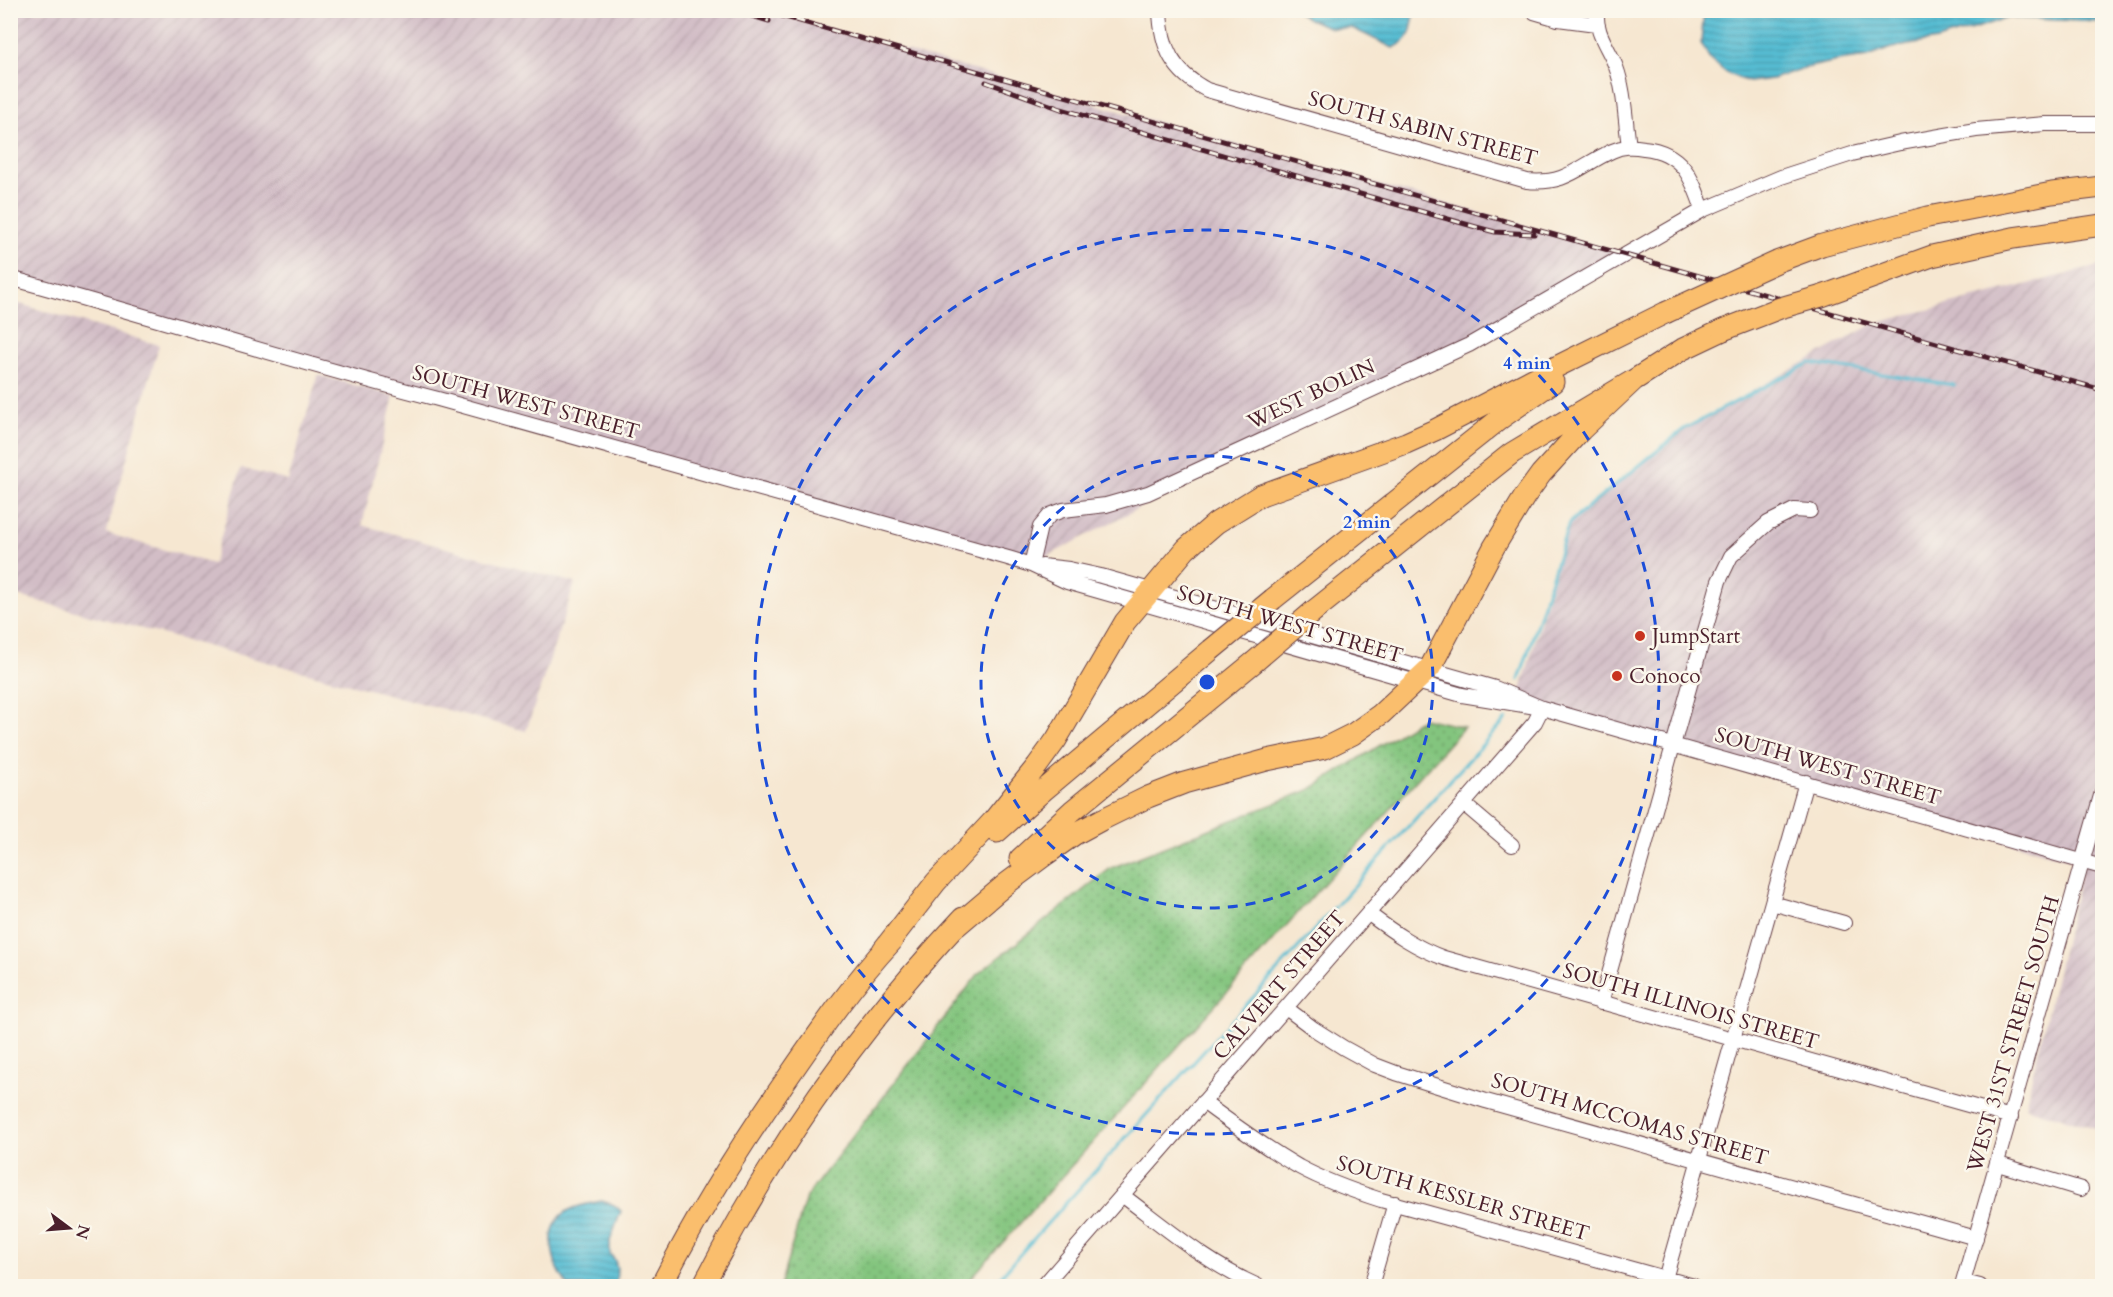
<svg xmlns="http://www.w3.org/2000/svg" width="2113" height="1297" viewBox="0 0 2113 1297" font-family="Cardo,serif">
<defs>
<pattern id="industrial-furrows" width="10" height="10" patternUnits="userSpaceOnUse" patternTransform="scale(1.5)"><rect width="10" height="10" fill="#d2bdc6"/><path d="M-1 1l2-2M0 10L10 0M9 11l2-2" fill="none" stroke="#b6a2aa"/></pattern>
<pattern id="grass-dots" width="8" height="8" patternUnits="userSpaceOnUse" patternTransform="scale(1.5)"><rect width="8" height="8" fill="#83c57e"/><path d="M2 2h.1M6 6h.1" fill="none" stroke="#6d9f67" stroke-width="1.8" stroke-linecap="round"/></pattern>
<pattern id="water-rules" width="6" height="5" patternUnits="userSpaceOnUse" patternTransform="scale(1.5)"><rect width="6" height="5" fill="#56bdd3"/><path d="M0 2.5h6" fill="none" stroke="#4999ab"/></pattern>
</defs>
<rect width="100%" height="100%" fill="#fbf7ec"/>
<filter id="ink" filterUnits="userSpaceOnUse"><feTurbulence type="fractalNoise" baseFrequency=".0167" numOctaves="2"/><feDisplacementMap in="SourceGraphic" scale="12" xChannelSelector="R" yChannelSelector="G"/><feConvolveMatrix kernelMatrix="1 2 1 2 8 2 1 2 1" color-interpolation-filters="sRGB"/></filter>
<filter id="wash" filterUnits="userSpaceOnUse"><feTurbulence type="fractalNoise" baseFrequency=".008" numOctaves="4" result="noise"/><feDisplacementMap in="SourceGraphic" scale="24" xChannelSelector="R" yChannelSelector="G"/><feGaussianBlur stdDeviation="1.35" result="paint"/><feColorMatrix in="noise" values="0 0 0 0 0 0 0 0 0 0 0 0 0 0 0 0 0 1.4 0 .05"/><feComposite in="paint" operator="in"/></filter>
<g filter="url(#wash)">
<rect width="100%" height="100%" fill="#f6e7d1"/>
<path fill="url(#industrial-furrows)" d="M10 11H764L1635 257 1289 428 1031 565 11 280Z
M2102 265V1130L2025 1107 2083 863 1517 704 1569 523 1684 429 1873 324Z
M10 301 159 345 106 533 213 564 241 468 288 481 318 375 394 396 362 525 575 583 526 731 11 594Z"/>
<path fill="url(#grass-dots)" stroke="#667254" stroke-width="1.5" d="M1423 718 1464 727 964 1286H780L806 1197 979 973 1111 868 1311 789Z"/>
<path fill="url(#water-rules)" stroke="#506e7f" stroke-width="1.5" d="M1296 11 1415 10V11C1410 30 1414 39 1393 48L1352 28H1331L1309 19Z
M1704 11 2102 10V22L2008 18 1937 40 1891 48 1868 57 1837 61 1801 69 1772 79 1749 82 1728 74 1710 59 1701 43Z
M602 1201 614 1205 621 1211 610 1241V1254L615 1260 617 1269 616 1286H569C552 1267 541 1226 569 1210 579 1205 592 1203 602 1201Z"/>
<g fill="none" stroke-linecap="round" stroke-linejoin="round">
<path stroke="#56bdd3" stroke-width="3" d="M1519 680 1569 523 1684 429 1810 363 1954 385
M992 1286 1047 1224 1506 719"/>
</g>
</g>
<g filter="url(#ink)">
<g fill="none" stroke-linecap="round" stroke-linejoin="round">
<g stroke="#643d44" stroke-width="16">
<path id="minor" d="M1160 10C1161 48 1173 72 1207 90L1527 181C1567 185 1579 166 1612 151 1623 146 1632 146 1644 148 1682 152 1692 177 1703 210
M1597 10C1595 34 1608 46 1616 67 1625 91 1625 120 1629 146
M1534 12 1558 19 1596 24
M10 278C153 317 294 362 438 399L1008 558 1031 565 1067 582 1462 695 1542 708
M1031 565 1040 527 1050 515 1063 510 1106 505 1148 493 1469 345 1703 210 1781 177 1852 154 1900 143 1946 135 1976 130 2045 124H2102
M1042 566 1069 569 1101 576 1495 688 1542 708 2102 867
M1465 805 1512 845
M1772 903 1844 923
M1369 914C1393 932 1416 948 1444 958L2011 1117
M1601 1003 1719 581 1731 556 1768 523 1794 510 1810 511
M1286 1008 1314 1029 1344 1048 1375 1065 1396 1073 1486 1101 1976 1238
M1203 1102C1234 1125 1266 1148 1299 1167 1325 1181 1353 1191 1381 1200L1694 1286
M1998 1164 2081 1189
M1122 1195C1166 1228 1208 1264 1258 1286
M1964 1282 1980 1286
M1043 1286 1535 722 1542 708
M1371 1286 1395 1203
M1663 1286 1806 782
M1962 1286 2102 792"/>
</g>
<g stroke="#643d44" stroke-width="23">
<path id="highway" d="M1779 261 1822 245 1928 217 2052 193 2102 187
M1822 296 1932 256 2013 238 2102 225
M1273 599 1501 418 1553 382
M1315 610 1512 453 1634 380 1683 349 1723 330
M997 832 1044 790 1211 650
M1020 859 1072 811 1253 663
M953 929 1006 884 1045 855 1075 834 1101 820 1148 797 1184 783 1267 760 1325 748 1353 734 1381 714 1430 668 1494 547 1525 496 1541 474 1581 430 1634 380
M883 950 936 882 993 821 1037 766 1056 740 1125 622 1186 549 1216 523 1261 495 1406 443 1435 430 1556 367 1665 313
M661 1286C697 1215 739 1148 784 1083 818 1034 851 985 892 941
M703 1286C772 1152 859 1028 963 918"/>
</g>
<use href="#minor" stroke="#fff" stroke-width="14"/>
<use href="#highway" stroke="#fabe6d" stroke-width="21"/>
<g stroke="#4a1f2b" stroke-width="5">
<path id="rail" d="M732 10 769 21
M761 10 2102 390
M986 82 1061 109 1476 227 1495 232 1534 234"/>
</g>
<use href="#rail" stroke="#fbf7ec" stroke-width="3" stroke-dasharray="9" stroke-linecap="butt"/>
<g stroke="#643d44" stroke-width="23" stroke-linecap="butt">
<path id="highway-bridge" d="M1665 313 1779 261
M1723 330 1780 308 1822 296
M1211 650 1273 599
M1253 663 1315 610"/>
</g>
<use href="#highway-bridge" stroke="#fabe6d" stroke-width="21"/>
</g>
</g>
<g fill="none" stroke="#1d4ed8" stroke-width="3" stroke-dasharray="10 8">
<circle cx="1207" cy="682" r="226"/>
<circle cx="1207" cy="682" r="452"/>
</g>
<g fill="#c8321e" stroke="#fbf7ec" stroke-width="2">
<circle cx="1640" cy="636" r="6"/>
<circle cx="1617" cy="676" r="6"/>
</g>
<g text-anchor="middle" stroke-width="5" stroke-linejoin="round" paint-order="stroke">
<g font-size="21" fill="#4a1f2b" stroke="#fbf7ec">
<text transform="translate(1423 128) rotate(15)" y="7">SOUTH SABIN STREET</text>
<text transform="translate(1311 394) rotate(-25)" y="7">WEST BOLIN</text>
<text transform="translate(526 402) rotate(15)" y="7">SOUTH WEST STREET</text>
<text transform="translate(1290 624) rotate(16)" y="7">SOUTH WEST STREET</text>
<text transform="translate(1828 766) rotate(16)" y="7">SOUTH WEST STREET</text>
<text transform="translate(1279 985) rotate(-49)" y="7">CALVERT STREET</text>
<text transform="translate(1691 1006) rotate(16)" y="7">SOUTH ILLINOIS STREET</text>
<text transform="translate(2013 1034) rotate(-74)" y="7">WEST 31ST STREET SOUTH</text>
<text transform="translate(1630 1119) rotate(16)" y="7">SOUTH MCCOMAS STREET</text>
<text transform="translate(1463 1198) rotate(16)" y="7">SOUTH KESSLER STREET</text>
</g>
<g font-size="21" fill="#4a1f2b" stroke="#fbf7ec" text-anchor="start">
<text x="1652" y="643">JumpStart</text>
<text x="1629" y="683">Conoco</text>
</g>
</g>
<circle cx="1207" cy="682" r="9" fill="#1d4ed8" stroke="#fbf7ec" stroke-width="3"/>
<g font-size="18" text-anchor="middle" font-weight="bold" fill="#1d4ed8" stroke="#fbf7ec" stroke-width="5" stroke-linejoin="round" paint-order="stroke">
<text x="1527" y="369">4 min</text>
<text x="1367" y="528">2 min</text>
</g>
<rect width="2113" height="1297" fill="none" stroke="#fbf7ec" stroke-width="36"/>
<g transform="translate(69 1228) rotate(106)" stroke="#fbf7ec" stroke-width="4.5" paint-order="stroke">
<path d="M0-4.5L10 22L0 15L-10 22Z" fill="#4a1f2b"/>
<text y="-9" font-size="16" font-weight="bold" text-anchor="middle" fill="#4a1f2b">N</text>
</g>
</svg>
